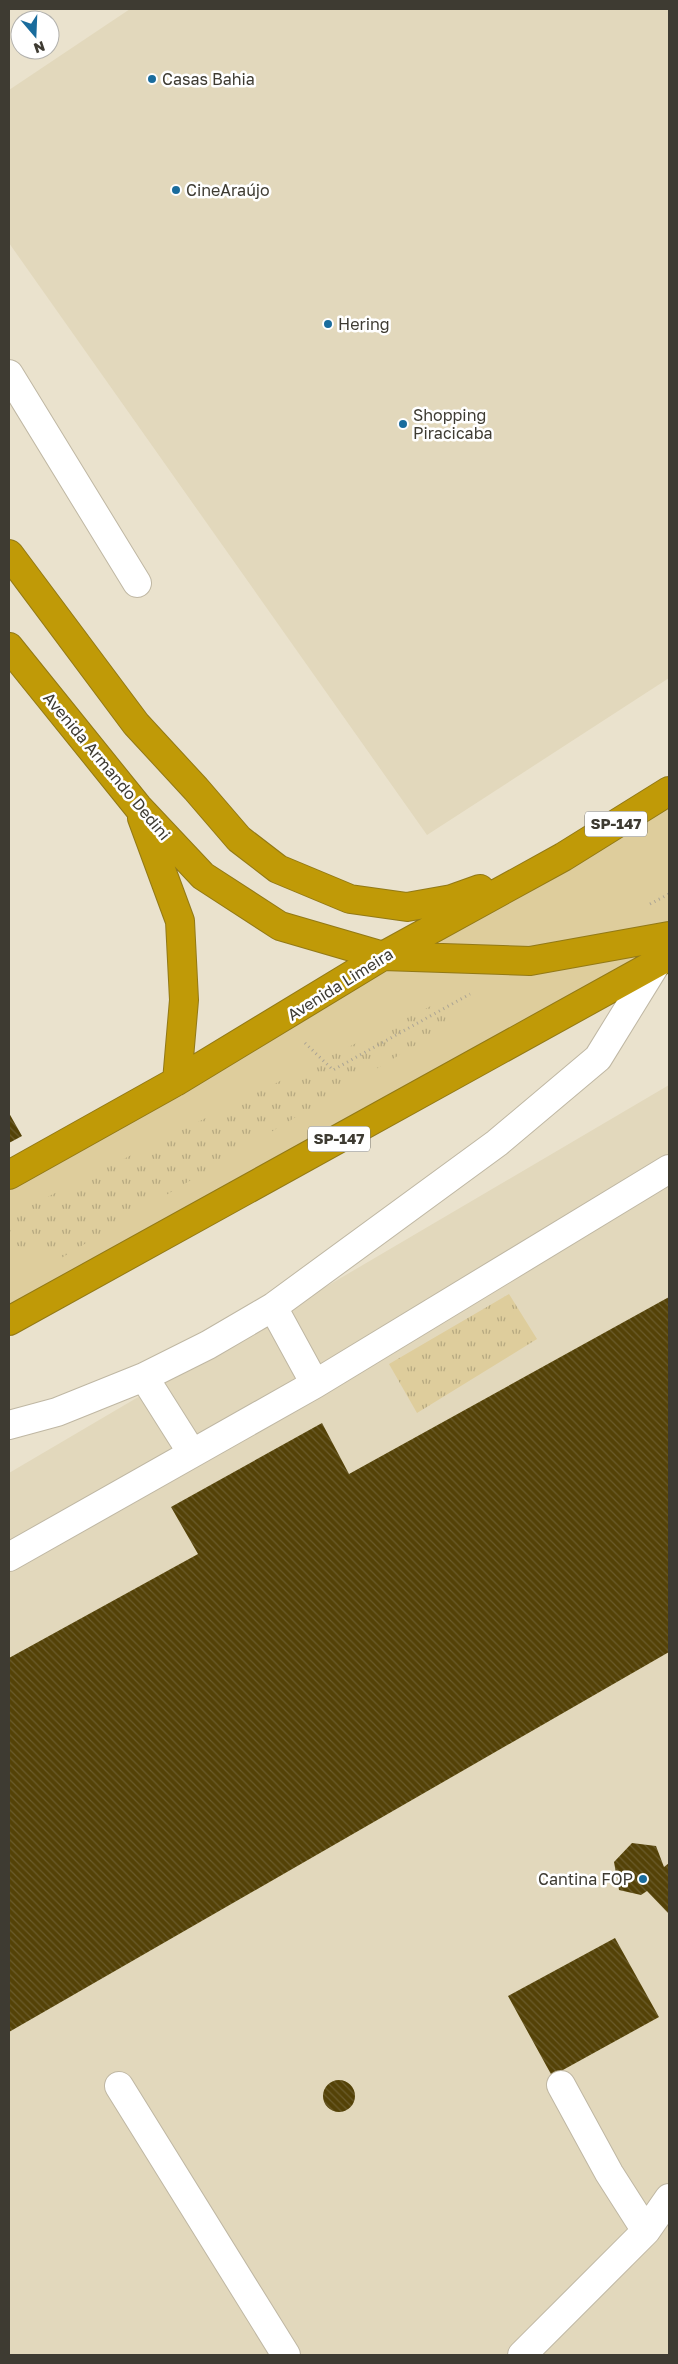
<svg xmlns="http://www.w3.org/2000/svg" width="678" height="2364" viewBox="0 0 678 2364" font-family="'Golos Text',sans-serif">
<defs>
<pattern id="park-tufts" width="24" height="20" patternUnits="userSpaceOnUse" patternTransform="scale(1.25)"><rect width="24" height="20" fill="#decd9c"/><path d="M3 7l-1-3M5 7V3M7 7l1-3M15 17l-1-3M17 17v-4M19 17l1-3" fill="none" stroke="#b5a880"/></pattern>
<pattern id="building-back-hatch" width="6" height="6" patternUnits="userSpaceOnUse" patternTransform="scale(1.25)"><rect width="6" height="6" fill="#544207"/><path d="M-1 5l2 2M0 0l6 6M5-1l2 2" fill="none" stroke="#6b5c2c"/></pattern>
</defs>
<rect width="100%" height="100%" fill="#eae2cd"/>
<path fill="#e2d8bc" d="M130 9H669V678L427 835 9 243V90Z
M669 1085V2355H9V1473Z"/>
<path fill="#decd9c" d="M669 791V956L9 1321V1175Z"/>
<path fill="url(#park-tufts)" d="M445 999 446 1027 58 1260 9 1243V1216Z
M509 1294 537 1339 417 1413 389 1364Z"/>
<path fill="url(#building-back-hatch)" d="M9 1113 22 1136 9 1143Z
M669 1297V1652L9 2032V1658L198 1554 171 1507 322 1423 349 1474Z
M632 1843 656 1846 664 1867 669 1863V1914L647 1891 641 1895 619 1890 614 1862Z
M615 1938 659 2017 552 2076 508 1996Z
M323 2096a16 16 0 1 1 32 0a16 16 0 1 1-32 0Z"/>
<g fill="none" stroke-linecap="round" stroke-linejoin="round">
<g stroke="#bfb7a3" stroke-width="30">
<path id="minor" d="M9 374 137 583
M144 1377 192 1453
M315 1384 669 1169
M9 1425 57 1412 144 1377 208 1345 273 1307 497 1143 598 1058 656 964
M9 1557 315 1384 273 1307
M561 2085 609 2173 646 2231 669 2198
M119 2086 286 2355
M522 2355 646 2231"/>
</g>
<g stroke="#927916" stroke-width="30">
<path id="highway" d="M9 554 136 724 196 789 239 839 278 869 350 899 407 907 452 899 480 889
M9 647 138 807 203 876 280 926 383 956 530 961 669 936
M142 818 180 921 184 1000 177 1081
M9 1175 177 1081 383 956 563 857 669 791
M9 1321 669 956"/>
</g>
<path stroke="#aba494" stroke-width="3" stroke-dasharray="1 4" stroke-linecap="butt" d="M650 904 669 894
M305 1043 333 1070 470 994"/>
<use href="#minor" stroke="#fff" stroke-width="28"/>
<use href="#highway" stroke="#c09a07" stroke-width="28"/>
</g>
<g fill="#196c9d" stroke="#fff" stroke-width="2">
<circle cx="152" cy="79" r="5"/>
<circle cx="176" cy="190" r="5"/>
<circle cx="328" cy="324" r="5"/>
<circle cx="403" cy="424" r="5"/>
<circle cx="643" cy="1879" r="5"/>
</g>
<g text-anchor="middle" stroke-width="5" stroke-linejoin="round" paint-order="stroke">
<g fill="#fff" stroke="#787670" stroke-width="1">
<rect x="585" y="811.5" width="62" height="25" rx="4"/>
<rect x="308" y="1126.5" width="62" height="25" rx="4"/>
</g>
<g font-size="15" font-weight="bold" fill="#3e3b32">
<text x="616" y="829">SP-147</text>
<text x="339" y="1144">SP-147</text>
</g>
<g font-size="16" fill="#3e3b32" stroke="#fff" text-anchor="start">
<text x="162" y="85">Casas Bahia</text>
<text x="186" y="196">CineAraújo</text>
<text x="338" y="330">Hering</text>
<text x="413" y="421">Shopping<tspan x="413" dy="18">Piracicaba</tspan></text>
<text x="633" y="1885" text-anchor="end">Cantina FOP</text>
</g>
<g font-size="16" fill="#3e3b32" stroke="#fff">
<text transform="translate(107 766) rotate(50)" y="6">Avenida Armando Dedini</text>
<text transform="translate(340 984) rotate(-32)" y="6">Avenida Limeira</text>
</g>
</g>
<rect width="678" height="2364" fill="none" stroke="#3e3b32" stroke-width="20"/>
<g transform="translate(35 35) rotate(161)"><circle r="24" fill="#ffffff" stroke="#b2b1ad"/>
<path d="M0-4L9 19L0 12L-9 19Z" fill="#196c9d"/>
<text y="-8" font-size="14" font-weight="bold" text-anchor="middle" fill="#3e3b32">N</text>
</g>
</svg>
